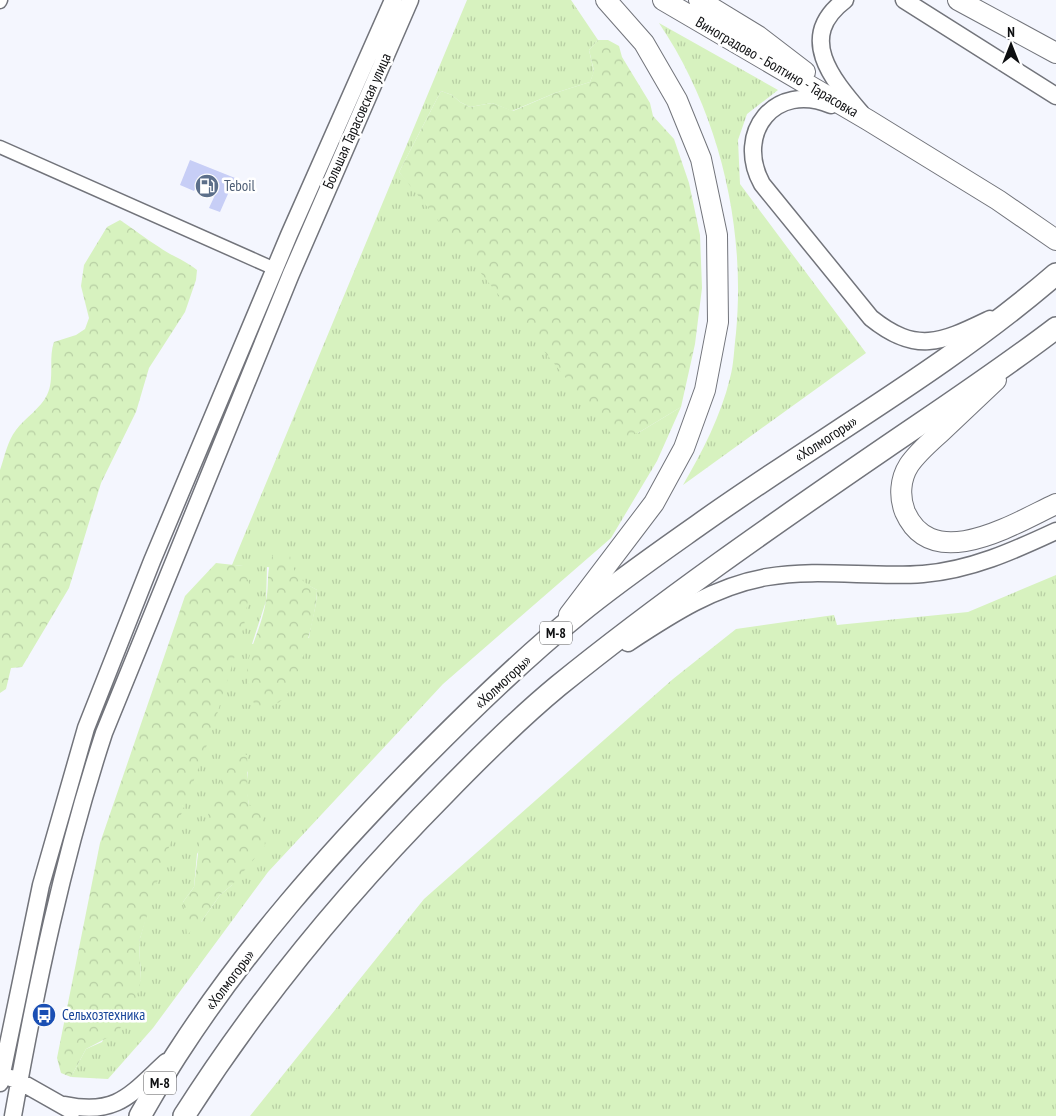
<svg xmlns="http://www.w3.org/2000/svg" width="1056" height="1116" viewBox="0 0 1056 1116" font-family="'PT Sans Narrow',sans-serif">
<defs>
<pattern id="grass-tufts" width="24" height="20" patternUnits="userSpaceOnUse" patternTransform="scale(1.25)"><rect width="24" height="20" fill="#d7f2bf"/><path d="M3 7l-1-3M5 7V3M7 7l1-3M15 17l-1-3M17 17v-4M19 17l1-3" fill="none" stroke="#b7cea3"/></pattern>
<pattern id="forest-crowns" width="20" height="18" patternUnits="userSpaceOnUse" patternTransform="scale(1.25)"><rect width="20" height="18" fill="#d7f2bf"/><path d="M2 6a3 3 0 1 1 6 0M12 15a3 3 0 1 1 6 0" fill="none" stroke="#b7cea3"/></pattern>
</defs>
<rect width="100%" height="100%" fill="#f4f6fe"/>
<path fill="url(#grass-tufts)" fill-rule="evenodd" d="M467 0H571L598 40 589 50 594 72 590 82 555 93 512 111 492 103 470 107 460 102 452 95 441 91 399 172 638 433 681 407 657 461 611 538 443 684 268 872 153 1028 108 1079 71 1077 86 1049 102 1042 141 980 139 942 243 566 232 565ZM267 567 292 571 304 583 317 590C317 607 311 621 309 638L252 644 266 601ZM248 771 246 788 249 805 232 885 220 895 201 922 183 902 194 887 197 854Z
M659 23 778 90 747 114 738 140 740 184 866 353 683 485C702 452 721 416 730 378 734 364 734 348 736 333 746 226 719 112 659 23Z
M1056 575V1116H250L424 899 673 679 736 629 834 615 837 625 968 612Z"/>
<path fill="url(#forest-crowns)" d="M598 40H608L619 46 622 57 650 103 653 116 674 139 689 183 700 235 702 288 695 344 681 407 638 433 616 440 399 172 441 91 452 95 460 102 470 107 492 103 513 111 555 93 590 82 594 71 589 50Z
M120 220C134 229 146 239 159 247 171 256 185 260 197 270L196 280 185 312 149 368 136 412 101 483 69 588 22 667 11 668 6 689 0 693V470C5 456 7 442 16 430 25 418 41 408 47 395 55 379 48 359 54 342L76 335 85 329 89 318 81 286 84 265 107 227Z
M274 552 290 556C293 574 301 581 317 590 317 613 299 680 285 697 278 705 267 708 257 710 234 663 258 646 266 601 270 582 265 572 274 552Z
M216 563 243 566 250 586 244 626 211 734 162 866 139 942 141 980 135 1003 118 1032 86 1049 71 1077 61 1073 57 1058 100 843 185 596Z
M232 750 247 755C248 772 246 788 249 805L262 813 265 846 232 885 220 895 201 922 187 935 183 902 194 887 200 837Z"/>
<path fill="#c7cef6" d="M190 160 235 178 220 212 209 208 215 195 196 187 194 191 180 185Z"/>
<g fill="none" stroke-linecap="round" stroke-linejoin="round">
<g stroke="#72747b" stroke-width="15">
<path id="minor" d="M0 2 1 0
M0 147 275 269"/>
</g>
<g stroke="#72747b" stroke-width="19">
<path id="tertiary" d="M845 0C796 37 832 79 861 113
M904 0 1056 96
M831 105C775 81 734 133 762 184L871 318C917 355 942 342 990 319
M628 643C672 614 715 586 767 577 819 568 871 578 923 574 971 570 1013 551 1056 531
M11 1078 19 1081 72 1111
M0 1083 41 885 86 728 152 561 289 235 393 0
M65 1105C117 1116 131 1094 166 1062
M13 1116C36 987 63 858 104 733L291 274 410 0"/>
</g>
<g stroke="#72747b" stroke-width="22">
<path id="primary" d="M663 0 868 120 998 200 1056 240
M699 0 758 36 805 72
M958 0 1056 53
M996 380C978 397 959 415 941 432 930 442 917 453 909 465 900 479 899 497 905 512 933 575 1015 523 1056 504
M569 615 654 503 684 448 705 390 718 322 717 235 701 159 677 100 644 43 606 0"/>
</g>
<g stroke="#72747b" stroke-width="24">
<path id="trunk" d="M140 1116C153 1094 165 1072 179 1051 245 949 327 856 412 769 465 715 519 662 578 614 617 582 659 553 700 524 818 440 946 369 1056 274
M184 1116C259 998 347 892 445 793 481 756 518 719 558 686 663 601 774 524 885 448 942 409 1001 370 1056 328"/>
</g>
<use href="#minor" stroke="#fff" stroke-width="12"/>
<use href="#tertiary" stroke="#fff" stroke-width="16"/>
<use href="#primary" stroke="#fff" stroke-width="20"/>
<use href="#trunk" stroke="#fff" stroke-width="21"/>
</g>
<defs>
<g id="fuel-disc" transform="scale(1.25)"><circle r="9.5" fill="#5c6f8a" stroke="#fff"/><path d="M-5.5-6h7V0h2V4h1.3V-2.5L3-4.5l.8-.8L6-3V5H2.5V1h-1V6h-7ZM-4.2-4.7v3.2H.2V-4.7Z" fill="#fff"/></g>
<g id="bus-disc" transform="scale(1.25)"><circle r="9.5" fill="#1a4fb4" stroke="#fff"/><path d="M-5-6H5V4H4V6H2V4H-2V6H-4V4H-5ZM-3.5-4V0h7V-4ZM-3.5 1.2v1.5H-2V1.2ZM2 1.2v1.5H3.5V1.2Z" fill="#fff"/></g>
</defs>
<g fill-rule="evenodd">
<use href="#fuel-disc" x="207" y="186"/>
<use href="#bus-disc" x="44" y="1015"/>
</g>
<g text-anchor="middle" stroke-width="5" stroke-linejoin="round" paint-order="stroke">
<g fill="#fff" stroke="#565758" stroke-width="1">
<rect x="540" y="621.5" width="32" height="23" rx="4"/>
<rect x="144" y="1071.5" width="32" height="23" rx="4"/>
</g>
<g font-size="14" font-weight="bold" fill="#0e0f11">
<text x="556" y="638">М-8</text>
<text x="160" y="1088">М-8</text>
</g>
<g font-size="15" fill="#0e0f11" stroke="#fff">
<text transform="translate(777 67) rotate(30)" y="5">Виноградово - Болтино - Тарасовка</text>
<text transform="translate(357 121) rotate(-66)" y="5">Большая Тарасовская улица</text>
<text transform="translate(826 439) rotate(-33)" y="5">«Холмогоры»</text>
<text transform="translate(503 682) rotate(-43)" y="5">«Холмогоры»</text>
<text transform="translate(230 980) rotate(-53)" y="5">«Холмогоры»</text>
</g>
<g font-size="15" fill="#4e5e75" stroke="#fff" text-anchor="start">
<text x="224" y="191">Teboil</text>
</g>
<g font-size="15" fill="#164399" stroke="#fff" text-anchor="start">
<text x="62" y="1020">Сельхозтехника</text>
</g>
</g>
<g transform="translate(1011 45)" stroke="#ffffff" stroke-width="4" paint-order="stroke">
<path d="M0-4L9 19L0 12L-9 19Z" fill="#0e0f11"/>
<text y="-8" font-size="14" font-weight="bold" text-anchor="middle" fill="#0e0f11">N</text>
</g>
</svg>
